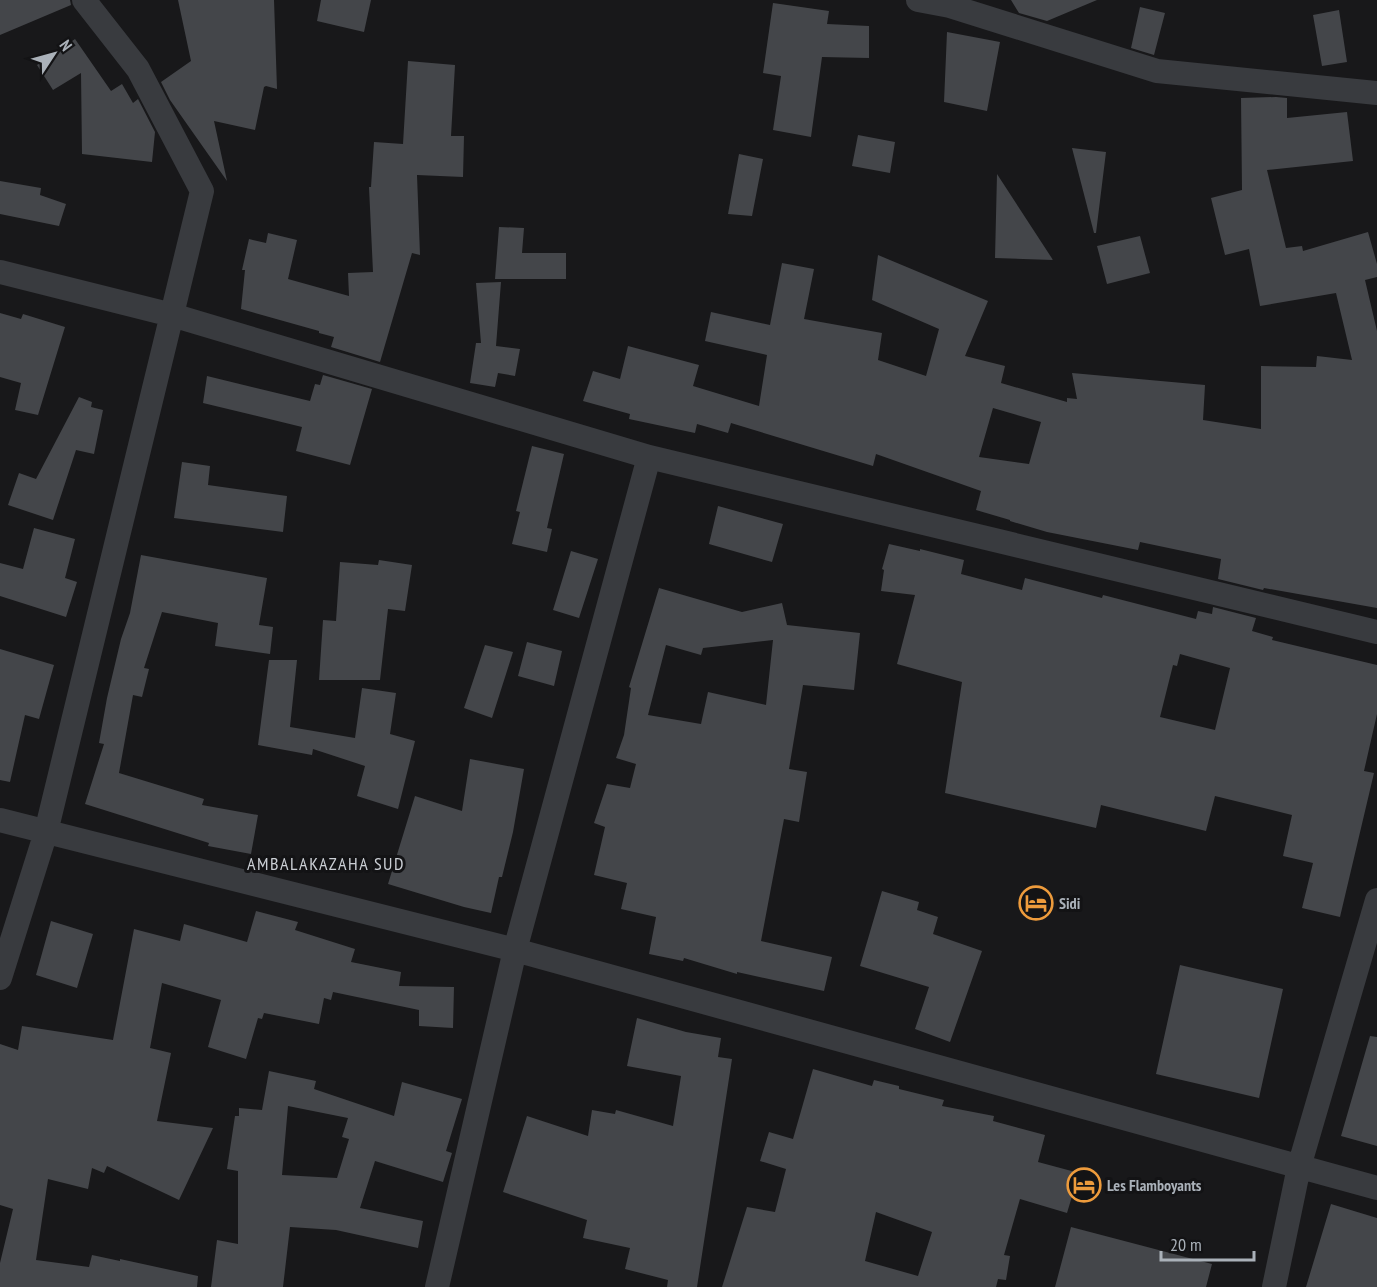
<svg xmlns="http://www.w3.org/2000/svg" width="1377" height="1287" viewBox="0 0 1377 1287" font-family="'PT Sans Narrow',sans-serif">
<rect width="100%" height="100%" fill="#18181a"/>
<path fill="#44464a" fill-rule="evenodd" d="M0 0H70L71 5 0 35Z
M178 0H274L277 89 266 86 264 87 255 130 214 121 227 181 170 100 161 82 191 61Z
M321 0H371L364 32 317 21Z
M1011 0H1097L1047 21 1019 13Z
M773 3 829 11 827 24 869 26V58L822 57 811 137 773 130 781 76 763 73Z
M1140 7 1165 13 1154 55 1131 48Z
M1339 10 1347 62 1322 66 1313 15Z
M947 32 1000 42 987 111 944 102Z
M75 39 111 91 122 84 133 103 138 99 155 132 152 162 82 154 81 73 53 90 37 65Z
M408 61 455 65 451 136H464L463 177 417 175 420 255 412 253 380 362 331 347 334 337 319 333V331L241 309 245 270H242L249 239 266 243 268 233 297 240 288 279 349 296 348 273 373 272 369 187H371L374 142 403 144Z
M1276 97 1287 98V118L1347 112 1353 161 1267 170 1286 248 1302 246 1303 251 1368 232 1377 264V277L1365 280 1377 331V608L1264 588 1263 590 1218 579 1221 559 1140 542 1138 550 1047 532 1010 521V520L976 510 981 491 876 454 873 466 731 423 728 433 697 424 695 433 629 419 630 414 583 401 593 371 620 379 628 346 699 365 693 386 759 406 767 355 705 341 711 312 770 325 782 263 814 269 804 319 882 333 878 360 926 376 939 329 872 300 878 255 988 301 965 356 1005 366 1001 383 1067 402V398L1077 399 1072 373 1205 385 1203 420 1261 429V366L1316 367 1317 356 1352 360 1336 293 1260 306 1249 249 1225 255 1211 198 1242 190 1241 98ZM993 408 1041 422 1029 464 979 457Z
M858 135 895 142 890 173 852 166Z
M1072 148 1106 152 1096 233H1094Z
M739 154 763 159 752 216 728 214Z
M997 174 1053 260 995 258Z
M0 181 41 188 40 195 66 204 59 226 0 214Z
M499 227 524 228 522 253H566V279H495Z
M1140 236 1150 273 1107 284 1097 246Z
M501 282 496 346 520 349 515 376 498 373 495 387 470 383 476 343H481L476 283Z
M0 313 21 319 23 314 65 327 38 415 15 410 21 383 0 377Z
M323 375 372 389 350 465 296 451 302 427 203 403 207 376 310 401 315 384 320 385Z
M79 397 92 402 91 407 103 410 94 454 76 450 53 520 8 505 19 473 36 479Z
M532 446 564 454 547 528 552 529 547 552 512 544 520 512 516 511Z
M182 462 210 466 208 485 287 496 283 532 174 518Z
M718 506 783 524 772 562 709 544Z
M34 528 75 539 65 578 77 582 66 617 0 596V563L23 569Z
M889 544 920 551V549L964 560 961 574 1022 590 1025 578 1102 598 1103 595 1196 619 1198 611 1212 614 1213 607 1256 618 1252 631 1273 637 1272 640 1377 665V714L1364 771 1374 773 1340 917 1302 908 1313 863 1283 856 1292 815 1215 796 1206 831 1101 805 1096 828 945 793 962 682 897 664 915 595 881 591 884 570 882 569ZM1180 654 1230 668 1215 730 1160 717 1173 665 1177 666Z
M571 551 598 559 579 618 553 610Z
M141 555 267 578 259 625 273 627 270 654 215 646 218 623 162 612 144 668 149 669 142 697 133 695 119 773 204 799 202 805 258 815 251 854 208 846 209 843 85 804 104 744 99 743 107 698 121 639 130 613Z
M379 560 412 565 405 611 388 609 380 680H319L323 620 336 621 340 562 378 565Z
M659 588 742 612 782 603 787 625 860 633 854 690 803 685 789 769 807 772 799 822 784 819 761 941 832 957 824 991 737 972V974L684 958 683 961 649 954 656 917 621 909 627 883 594 875 605 827 594 823 607 784 630 788 636 764 616 758 624 735 631 688 629 687ZM773 640 766 705 708 692 701 724 648 715 666 645 701 655 703 648Z
M527 642 562 651 554 686 518 676Z
M485 645 513 652 492 718 464 708Z
M0 649 54 665 39 719 25 715 10 782 0 780Z
M269 660H297L290 727 355 738 362 688 396 693 390 734 415 741 398 809 357 796 365 766 313 749 312 755 258 745Z
M470 759 524 769 513 832 502 877H499L491 913 464 907 388 884 415 796 462 811Z
M882 891 919 902 917 910 938 917 933 934 982 951 950 1042 915 1029 929 987 860 966Z
M256 911 298 922 295 930 355 949 351 962 401 972 399 986 454 987 453 1028 419 1026V1010L333 992 331 1000 324 998 319 1024 264 1013 262 1019 258 1018 246 1059 208 1047 221 1000 162 983 150 1048 171 1053 157 1121 213 1128 179 1200 107 1166 104 1173 92 1168 88 1189 48 1179 36 1260 89 1267 92 1255 120 1261V1259L198 1276 197 1287H0V1263L13 1209 0 1205V1044L18 1050 22 1026 113 1040 134 929 180 941 184 924 247 942Z
M51 921 93 934 77 988 36 975Z
M1180 965 1283 989 1259 1098 1156 1074Z
M637 1018 686 1032 721 1038 718 1057 732 1059 697 1287H667L668 1280 625 1269 630 1248 583 1238 587 1220 503 1192 527 1116 588 1136 592 1110 615 1114 616 1110 673 1126 681 1076 627 1066Z
M1370 1036 1377 1037V1146L1341 1136Z
M813 1069 872 1086 874 1080 899 1086V1089L944 1100 942 1106 994 1116 993 1121 1045 1135 1038 1162 1079 1173 1067 1213 1020 1199 1004 1255 1010 1256 1006 1280 998 1279 996 1287H722L747 1207 775 1212 786 1169 760 1161 769 1132 793 1139ZM876 1212 932 1232 918 1276 865 1261Z
M269 1071 316 1081 314 1089 394 1116 402 1082 462 1099 446 1151 452 1153 443 1182 375 1161 360 1208 423 1221 418 1248 336 1230 290 1227 283 1287H211L217 1240 238 1244V1171L227 1169 235 1116H239V1108L262 1110ZM288 1106 348 1118 342 1137 349 1139 337 1178 282 1175Z
M1331 1204 1377 1218V1287H1306Z
M1071 1227 1212 1264 1206 1287H1055Z"/>
<g fill="none" stroke-linecap="round" stroke-linejoin="round">
<path stroke="#393b3f" stroke-width="24" d="M918 0 950 6 1157 71 1377 93
M0 272 172 315 649 457 1377 632
M0 820 515 950 1377 1188
M0 978 46 832 202 191 138 69 84 0
M437 1287 515 950 649 457
M1274 1287 1299 1167 1377 900"/>
</g>
<defs>
<g id="hotel-ring" transform="scale(1.725)"><circle r="9.5" fill="#131315" stroke="#ed9b3c" stroke-width="1.5"/><path d="M-6-4.5h1.5V1H6V5H4.5V3h-9V5H-6ZM-4 0a1.8 1.8 0 1 1 3.6 0ZM.5 0V-2.5h3Q6-2.5 6 0Z" fill="#ed9b3c"/></g>
</defs>
<g fill-rule="evenodd">
<use href="#hotel-ring" x="1036" y="903"/>
<use href="#hotel-ring" x="1084" y="1185"/>
</g>
<g text-anchor="middle" stroke-width="6" stroke-linejoin="round" paint-order="stroke">
<g font-size="16" font-weight="bold" fill="#aab1b9" stroke="#131315" text-anchor="start">
<text x="1059" y="909">Sidi</text>
<text x="1107" y="1191">Les Flamboyants</text>
</g>
<g font-size="18" letter-spacing="1.5" fill="#cbcfd5" stroke="#131315">
<text x="326" y="870">AMBALAKAZAHA SUD</text>
</g>
</g>
<g transform="translate(54 54) rotate(54)" stroke="#131315" stroke-width="4.5" paint-order="stroke">
<path d="M0-4.5L10 22L0 15L-10 22Z" fill="#aab1b9"/>
<text y="-9" font-size="16" font-weight="bold" text-anchor="middle" fill="#aab1b9">N</text>
</g>
<path d="M1161 1251v9h93v-9" fill="none" stroke="#aab1b9" stroke-width="3"/>
<text x="1170" y="1251" font-size="18" fill="#aab1b9" stroke="#131315" stroke-width="4.5" paint-order="stroke">20 m</text>
</svg>
